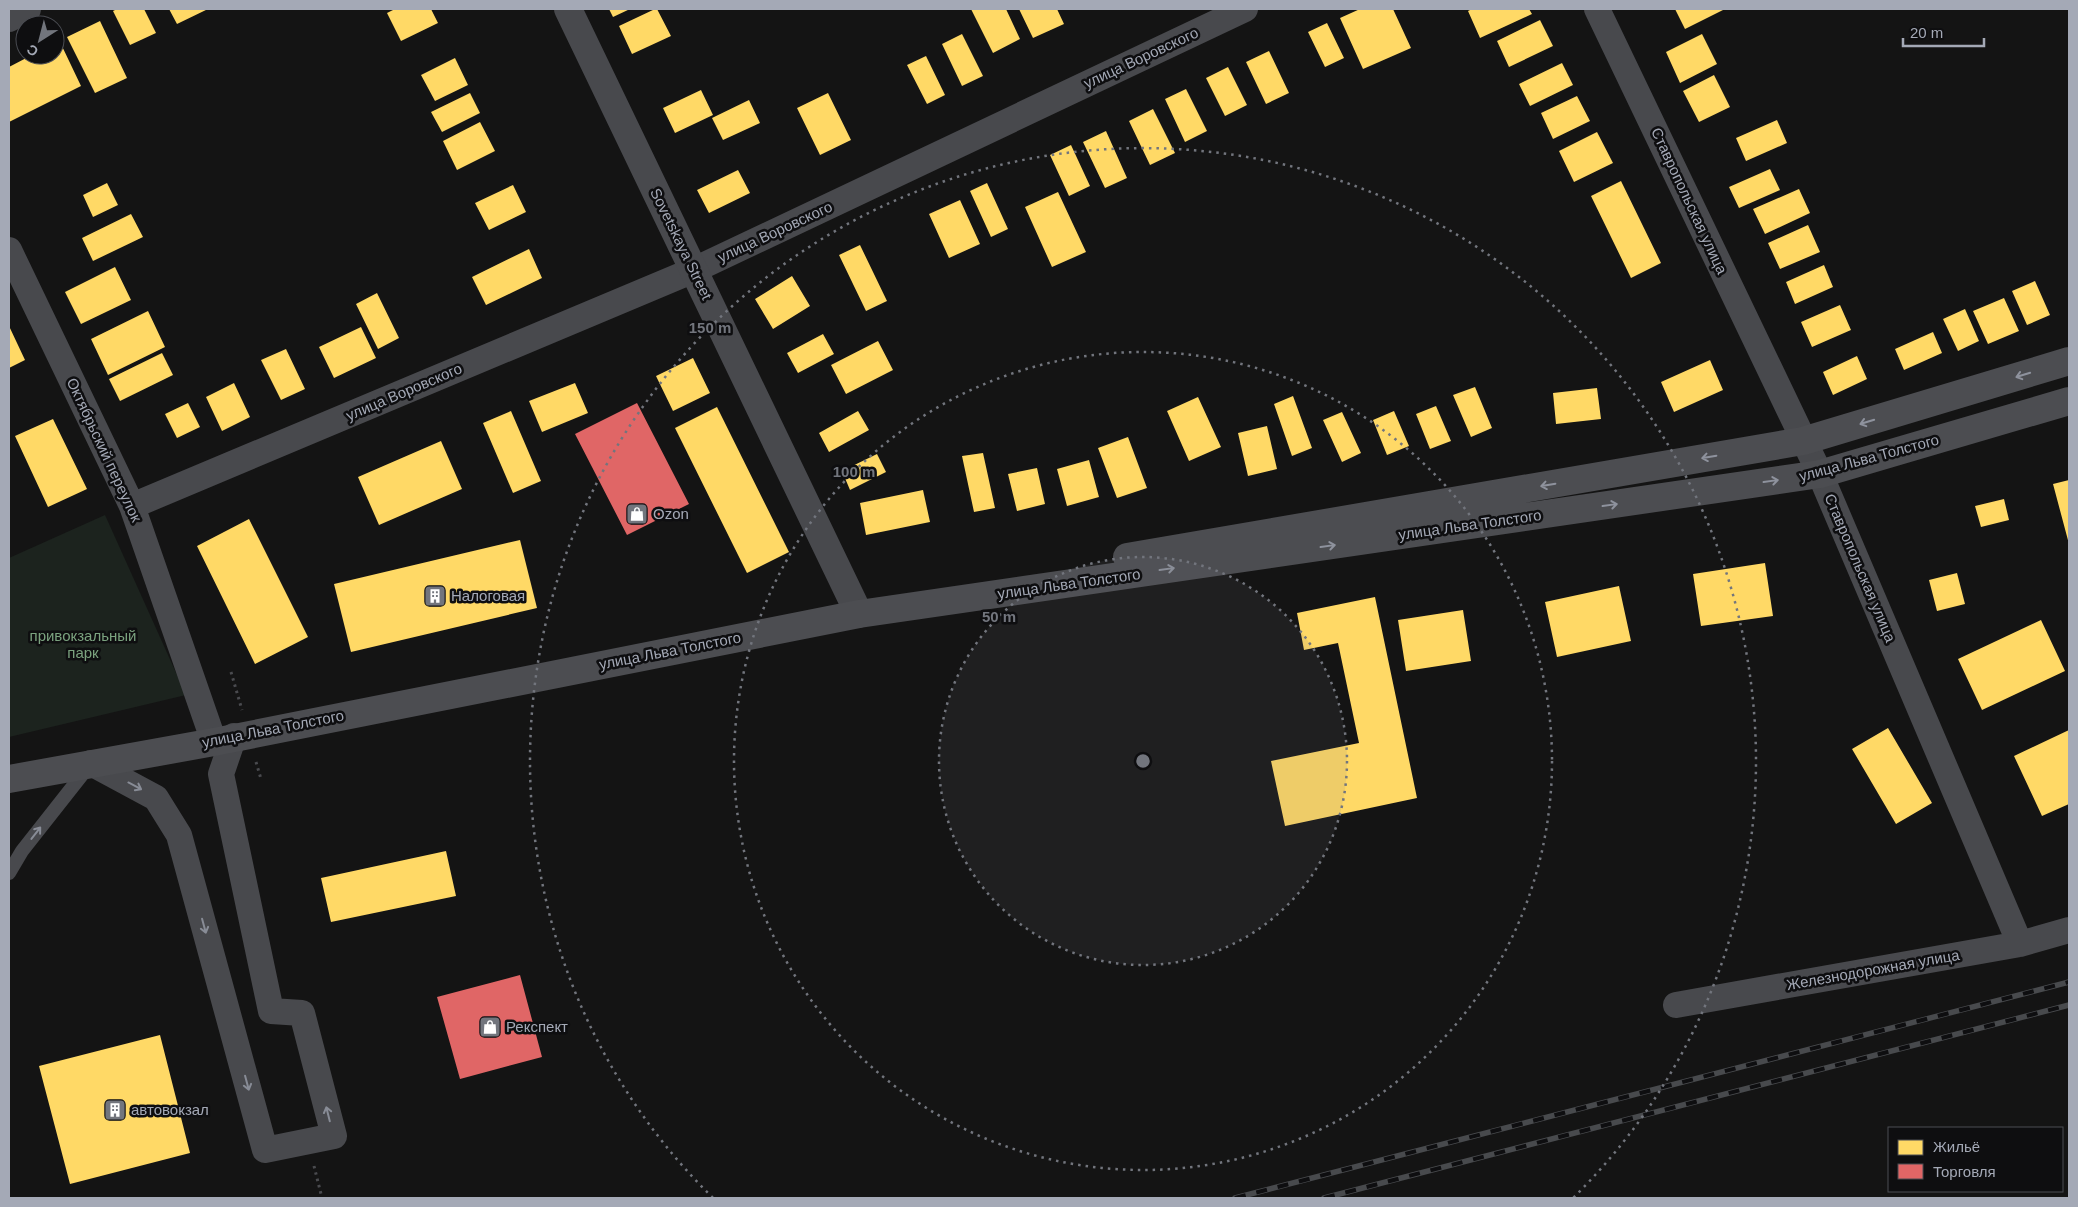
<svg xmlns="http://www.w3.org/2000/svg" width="2078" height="1207" viewBox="0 0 2078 1207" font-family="Helvetica,sans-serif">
<rect width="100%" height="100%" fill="#141414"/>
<path fill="#1c231e" d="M105 515 186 695 9 737V558Z"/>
<path fill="#ffd966" d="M117 9H144L156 33 130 45 113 11Z
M169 9H208L177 24Z
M395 9H431L438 23 401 41 387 13Z
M609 9H630L613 17Z
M655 9H657L671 36 632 54 619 26Z
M971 9H1006L1020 39 993 53Z
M1019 9H1057L1064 24 1033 38Z
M1360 9H1393L1411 48 1363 69 1340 18Z
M1472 9H1529L1532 14 1480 38 1468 11Z
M1675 9H1725L1685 29Z
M1540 20 1553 46 1509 67 1497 41Z
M100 21 127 78 95 93 67 37Z
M1327 23 1344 58 1325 67 1308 32Z
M962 34 983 76 962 86 942 44Z
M1702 34 1717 64 1680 83 1666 52Z
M60 42 81 86 9 122V67L32 55H55V44Z
M1269 51 1289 93 1266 104 1246 62Z
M926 56 945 95 927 104 907 65Z
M455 58 468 85 435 101 421 75Z
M1562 63 1573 85 1530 106 1519 84Z
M1228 67 1247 105 1225 116 1206 78Z
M1714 75 1730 107 1699 122 1683 91Z
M1186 89 1207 131 1185 142 1165 99Z
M701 90 713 115 675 133 663 108Z
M470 93 480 113 442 132 431 112Z
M828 93 851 140 820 155 797 108Z
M1577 96 1590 121 1553 139 1541 113Z
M749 100 760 123 723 140 712 118Z
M1153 109 1175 153 1150 165 1129 121Z
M1777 120 1787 143 1746 161 1736 138Z
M480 122 495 151 457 170 443 141Z
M1106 131 1127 178 1105 188 1083 142Z
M1597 132 1613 163 1574 182 1559 151Z
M1071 145 1090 186 1069 196 1050 155Z
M1770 169 1780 190 1739 208 1729 187Z
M738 170 750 193 709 213 697 190Z
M1621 181 1661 263 1631 278 1591 196Z
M107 183 118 205 93 217 83 195Z
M987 183 1008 229 991 237 970 191Z
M513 185 526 212 489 230 475 203Z
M1799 189 1810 213 1765 234 1753 209Z
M1058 192 1086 252 1052 267 1025 207Z
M960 200 980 244 949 258 929 214Z
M131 214 143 237 93 261 82 238Z
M1808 225 1820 252 1780 269 1768 243Z
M860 245 887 301 866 311 839 255Z
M529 249 542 278 486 305 472 277Z
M1824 265 1833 287 1795 304 1786 282Z
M115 267 131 300 81 324 65 292Z
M792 276 810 306 773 329 755 299Z
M2035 281 2050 315 2027 325 2012 291Z
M377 293 399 338 378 349 356 304Z
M2004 298 2019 331 1988 344 1973 311Z
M1840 305 1851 330 1812 347 1801 322Z
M1965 309 1979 341 1958 351 1943 319Z
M148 311 165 347 108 375 91 339Z
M9 326 25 360 9 368Z
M361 327 376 358 334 378 319 347Z
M1933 332 1942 353 1904 370 1895 349Z
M823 334 834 354 798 373 787 353Z
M878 341 893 370 846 394 831 365Z
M286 349 305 389 281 400 261 360Z
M162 353 173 375 120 401 109 379Z
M1857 356 1867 379 1833 395 1823 372Z
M693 358 710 393 673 411 656 376Z
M1710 360 1723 390 1674 412 1661 382Z
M234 383 250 417 222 431 206 397Z
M575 383 588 413 542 432 529 401Z
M1475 387 1492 428 1471 437 1453 395Z
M1597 388 1601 419 1556 424 1553 393Z
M1293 396 1312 448 1292 456 1274 404Z
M1198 397 1221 447 1189 461 1167 411Z
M188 403 200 427 177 438 165 414Z
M1436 406 1451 441 1430 449 1416 414Z
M717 407 789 552 747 573 675 428Z
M511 411 541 481 513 493 483 423Z
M858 411 869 430 829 452 819 433Z
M1394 411 1409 446 1387 455 1373 420Z
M1342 412 1361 453 1342 462 1323 420Z
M53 419 87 489 48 507 15 436Z
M1267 426 1277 469 1248 476 1238 433Z
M1128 437 1147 488 1117 498 1098 448Z
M441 441 462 489 379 525 358 477Z
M983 453 995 508 974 512 962 456Z
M877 454 886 472 850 490 842 471Z
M1089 460 1099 497 1067 506 1057 469Z
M1037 468 1045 504 1017 511 1008 474Z
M2069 480V544L2053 484Z
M923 490 930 522 866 535 860 503Z
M2004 499 2009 520 1981 527 1975 506Z
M249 519 308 637 255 664 197 546Z
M520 540 537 608 351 652 334 584Z
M1765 563 1773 616 1701 626 1693 574Z
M1957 573 1965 604 1937 611 1929 580Z
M1619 586 1631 641 1557 657 1545 602Z
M1375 597 1417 798 1285 826 1271 761 1359 743 1338 643 1304 650 1297 613Z
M1463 610 1471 661 1406 671 1398 620Z
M2041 620 2065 671 1982 710 1958 659Z
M1888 728 1932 803 1896 824 1852 749Z
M2069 730V804L2042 816 2014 756Z
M446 851 456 896 331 922 321 878Z
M160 1035 190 1153 70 1184 39 1066Z"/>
<path fill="#e06666" d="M637 403 689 504 627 535 575 434Z
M520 975 542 1057 460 1079 437 997Z"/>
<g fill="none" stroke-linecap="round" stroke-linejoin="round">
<path stroke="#4a4b4f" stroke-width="3" stroke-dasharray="2.5 4" stroke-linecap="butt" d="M231 672 242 710
M256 762 261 779
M314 1166 322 1198"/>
<path stroke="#48494d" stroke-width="14" d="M9 873 22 851 89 766"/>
<path stroke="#48494d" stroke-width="26" d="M1597 9 1820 474 2020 944
M9 250 132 506 214 742
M132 506 694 270 1245 9
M91 763 156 798 179 835 265 1150 334 1136 302 1013 271 1011 221 774 234 736
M1676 1005 2020 944 2069 930"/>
<path stroke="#48494d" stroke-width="28" d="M568 9 859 614
M9 18 27 9"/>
<path stroke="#4c4d51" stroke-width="28" d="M1127 557 1803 441 2069 361
M9 779 214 742 859 614 1820 474 2069 401"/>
<g stroke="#484a4d" stroke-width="5.5">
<path id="rail" d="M1235 1198 2069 982
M1324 1198 2069 1005"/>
</g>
<use href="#rail" stroke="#0e0e10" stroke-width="4" stroke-dasharray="11" stroke-linecap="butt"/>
</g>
<defs><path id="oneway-shaft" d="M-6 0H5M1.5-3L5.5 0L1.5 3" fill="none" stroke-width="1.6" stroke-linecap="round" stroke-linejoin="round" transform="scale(1.25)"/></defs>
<g stroke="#8e929d">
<use href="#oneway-shaft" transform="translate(2023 375) rotate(163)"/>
<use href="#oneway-shaft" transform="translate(1867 422) rotate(163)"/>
<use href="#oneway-shaft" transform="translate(1709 457) rotate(170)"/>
<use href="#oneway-shaft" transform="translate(1771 481) rotate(-8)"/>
<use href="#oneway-shaft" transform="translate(1548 485) rotate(170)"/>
<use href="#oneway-shaft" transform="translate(1610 505) rotate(-8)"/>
<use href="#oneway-shaft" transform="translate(1328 546) rotate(-8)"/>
<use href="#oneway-shaft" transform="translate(1167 569) rotate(-8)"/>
</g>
<g stroke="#888c96">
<use href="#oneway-shaft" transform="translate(135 786) rotate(28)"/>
<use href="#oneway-shaft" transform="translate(36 833) rotate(-52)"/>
<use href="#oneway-shaft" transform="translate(204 926) rotate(75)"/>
<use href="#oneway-shaft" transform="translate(247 1083) rotate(75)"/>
<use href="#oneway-shaft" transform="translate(328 1114) rotate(-104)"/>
</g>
<circle cx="1143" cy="761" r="204" fill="#72757d" fill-opacity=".12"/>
<g fill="none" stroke="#72757d" stroke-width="2.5" stroke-dasharray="2.5 5">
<circle cx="1143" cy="761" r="204"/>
<circle cx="1143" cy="761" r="409"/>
<path d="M713 1198A613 613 0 1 1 1573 1198"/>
</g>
<defs>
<g id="shop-square" transform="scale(1.125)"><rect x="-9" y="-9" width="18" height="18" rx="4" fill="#72757d" stroke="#0e0e10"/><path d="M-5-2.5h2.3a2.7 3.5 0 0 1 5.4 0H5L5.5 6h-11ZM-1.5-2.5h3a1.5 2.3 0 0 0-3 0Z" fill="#fff"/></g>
<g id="building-square" transform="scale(1.125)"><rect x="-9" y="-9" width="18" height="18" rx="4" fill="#72757d" stroke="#0e0e10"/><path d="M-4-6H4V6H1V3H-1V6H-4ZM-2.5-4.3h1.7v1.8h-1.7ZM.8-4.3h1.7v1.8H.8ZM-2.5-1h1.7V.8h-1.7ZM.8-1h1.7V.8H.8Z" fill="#fff"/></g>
</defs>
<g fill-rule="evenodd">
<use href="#shop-square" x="637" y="514"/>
<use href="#building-square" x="435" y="596"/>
<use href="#shop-square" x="490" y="1027"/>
<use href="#building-square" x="115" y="1110"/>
</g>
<g text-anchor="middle" stroke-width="5" stroke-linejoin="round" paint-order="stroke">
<g font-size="15" fill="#a4a9b6" stroke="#0e0e10">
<text transform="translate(1141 58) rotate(-25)" y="5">улица Воровского</text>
<text transform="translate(1689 201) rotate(65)" y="5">Ставропольская улица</text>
<text transform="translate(775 232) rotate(-25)" y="5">улица Воровского</text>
<text transform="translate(681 244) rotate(64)" y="5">Sovetskaya Street</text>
<text transform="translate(404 392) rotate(-23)" y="5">улица Воровского</text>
<text transform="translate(104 450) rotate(65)" y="5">Октябрьский переулок</text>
<text transform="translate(1869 458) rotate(-15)" y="5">улица Льва Толстого</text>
<text transform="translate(1470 525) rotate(-8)" y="5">улица Льва Толстого</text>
<text transform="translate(1860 568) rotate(67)" y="5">Ставропольская улица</text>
<text transform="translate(1069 584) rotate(-8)" y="5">улица Льва Толстого</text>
<text transform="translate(670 651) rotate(-11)" y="5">улица Льва Толстого</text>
<text transform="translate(273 729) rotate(-11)" y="5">улица Льва Толстого</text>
<text transform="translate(1873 970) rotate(-10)" y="5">Железнодорожная улица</text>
</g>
<g font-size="15" fill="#a4a9b6" stroke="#0e0e10" text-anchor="start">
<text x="653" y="519">Ozon</text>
<text x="451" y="601">Налоговая</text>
<text x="506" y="1032">Рекспект</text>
<text x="131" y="1115">автовокзал</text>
</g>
<g font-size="15" fill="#7ba27f" stroke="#0e0e10">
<text x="83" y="641">привокзальный<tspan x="83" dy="17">парк</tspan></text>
</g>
</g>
<circle cx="1143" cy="761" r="8" fill="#72757d" stroke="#0e0e10" stroke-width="2.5"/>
<g font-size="15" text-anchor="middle" font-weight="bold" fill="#72757d" stroke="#0e0e10" stroke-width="5" stroke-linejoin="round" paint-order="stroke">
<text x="710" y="333">150 m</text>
<text x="854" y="477">100 m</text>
<text x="999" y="622">50 m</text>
</g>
<rect width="2078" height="1207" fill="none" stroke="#a4a9b6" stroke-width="20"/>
<rect x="1888" y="1127" width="175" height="65" fill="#0e0e10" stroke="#4a4c52"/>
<rect x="1898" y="1140" width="25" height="15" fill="#ffd966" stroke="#4a4c52"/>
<text x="1933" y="1152" font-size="15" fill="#a4a9b6">Жильё</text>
<rect x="1898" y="1164" width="25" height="15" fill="#e06666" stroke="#4a4c52"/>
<text x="1933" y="1177" font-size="15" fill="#a4a9b6">Торговля</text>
<g transform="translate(40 40) rotate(216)"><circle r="24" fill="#0e0e10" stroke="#4a4c52"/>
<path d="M0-4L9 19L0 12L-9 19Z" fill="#72757d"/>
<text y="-8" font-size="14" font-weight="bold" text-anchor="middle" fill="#a4a9b6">С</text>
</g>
<path d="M1903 38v8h81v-8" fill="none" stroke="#a4a9b6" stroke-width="2.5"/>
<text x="1910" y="38" font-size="15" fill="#a4a9b6" stroke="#0e0e10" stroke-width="4" paint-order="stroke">20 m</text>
</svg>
